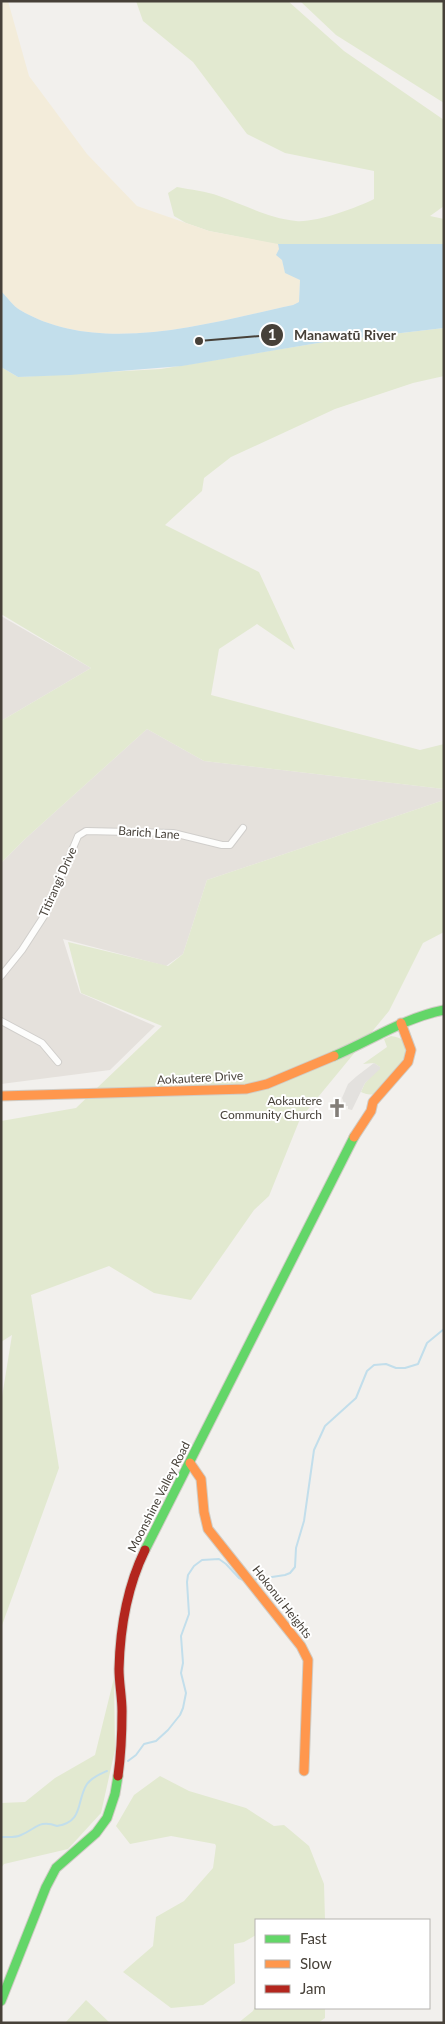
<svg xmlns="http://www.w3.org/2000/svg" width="445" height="2024" viewBox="0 0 445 2024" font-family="Lato,sans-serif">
<rect width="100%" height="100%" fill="#f2f0ed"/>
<path fill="#e5e1dc" d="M1 616 91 668 1 721Z
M147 729 204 761 444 789V800L207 880 183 954 166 966 63 939 80 993 155 1026 110 1070 1 1084V863L25 839Z"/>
<path fill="#e2e9d0" d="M136 1H288L344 51 444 120V206L430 216 444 219V244L285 246 209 231 186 223 174 216 168 193 177 187C191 190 206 191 219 196 245 205 268 218 296 221 315 223 356 208 374 199V171L285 153 247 134 193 62 143 21Z
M300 1H444V103L336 35Z
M444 328V376L413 383 335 409 231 457 204 478 202 491 165 525 259 572 295 650 257 624 219 649 211 695 420 750 444 744V789L204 761 147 729 25 839 1 863V721L91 668 1 614V367L18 377 161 369 324 342Z
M444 800V932L423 943 389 1011 300 1119 269 1196 254 1210 191 1300 154 1293 109 1266 31 1295 59 1468 1 1628V1403L12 1335 1 1342V1121L76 1108 162 1026 81 993 68 942 168 966 183 954 207 880Z
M391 1036C422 1040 400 1066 389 1079 385 1083 380 1090 376 1093 370 1096 366 1094 361 1092L365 1083 380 1067 374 1063 363 1064 387 1047 384 1039Z
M114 1678 115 1750 101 1813 68 1849 4 1864 1 1868V1803L25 1802 55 1778 95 1755Z
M160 1776 189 1791 246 1808 274 1826 284 1825 309 1846 324 1884 325 1920H256V1935L244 1942 234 1944 235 1983 203 2005 171 2008 123 1972 153 1946 156 1917 184 1901 213 1868 216 1846 215 1844 171 1836 130 1844 116 1826 134 1795Z
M86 2000 110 2023H65Z
M256 2004V2008H325V2018L318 2023H238L253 2011Z"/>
<path fill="#f3ecda" d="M1 1H8L29 76 87 154 137 206 209 231 278 244 285 272 300 280 299 302 293 305C209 323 100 357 20 310 13 306 7 297 1 291Z"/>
<path fill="#e3e1de" d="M374 1063 380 1067V1069L365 1083 352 1110 348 1109V1106H345L342 1098 348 1084 357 1076Z"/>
<path fill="#c2deeb" d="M278 244H444V328L324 342 182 366 70 375 18 377 1 367V291C7 297 13 306 20 310 100 357 209 323 293 305L299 302 300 280 285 273 282 260 276 255 279 249Z"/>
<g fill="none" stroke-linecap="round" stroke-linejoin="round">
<path stroke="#c2deeb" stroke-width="2" d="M252 1580 285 1575 290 1573 295 1567 296 1548 304 1521 314 1450 325 1426 356 1398 367 1371 374 1365 386 1364 396 1368H405L418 1364 427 1343 444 1329
M128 1761 136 1755 144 1744 156 1741 168 1730 180 1715 183 1708 186 1693 181 1673 183 1663 181 1636 189 1614 187 1582 188 1575 194 1566 202 1560 219 1559 226 1564 239 1578 245 1581
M1 1837C8 1837 15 1838 21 1835 36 1829 39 1819 57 1826 84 1822 76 1801 87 1784 92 1777 100 1774 107 1771"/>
<g stroke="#d0cecb" stroke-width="8">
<path id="street" d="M1 976 22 950 46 913 78 836 86 831 173 833 222 845H230L243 828
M1 1021 42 1043 58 1062"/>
</g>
<g stroke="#d0ccc5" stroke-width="11">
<path id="fast" d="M334 1056C372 1040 404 1018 444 1010
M145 1550 354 1137
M1 2001 46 1887 56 1868 96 1833 107 1818 115 1794 118 1776"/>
</g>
<g stroke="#d0ccc5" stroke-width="11">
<path id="slow" d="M1 1096 246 1089 267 1084 334 1056
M354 1137 371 1111 373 1102 408 1062 411 1050 401 1023
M190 1463 201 1479 204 1512 208 1529 301 1646 308 1660 304 1771"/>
</g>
<g stroke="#d0ccc5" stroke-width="11">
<path id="jam" d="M118 1776C121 1755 122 1733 122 1711 122 1697 119 1683 119 1669 120 1629 127 1587 145 1550"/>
</g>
<use href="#street" stroke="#fdfdfc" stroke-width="6"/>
<use href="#fast" stroke="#63d668" stroke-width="9"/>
<use href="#slow" stroke="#ff974d" stroke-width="9"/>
<use href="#jam" stroke="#b3261e" stroke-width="9"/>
</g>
<defs>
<g id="church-bare" transform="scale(1.5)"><path d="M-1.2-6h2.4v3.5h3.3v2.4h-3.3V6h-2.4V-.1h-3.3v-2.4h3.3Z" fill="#837e78" stroke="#fff" stroke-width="2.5" paint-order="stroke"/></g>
</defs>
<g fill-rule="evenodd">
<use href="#church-bare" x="337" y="1108"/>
</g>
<g text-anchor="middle" stroke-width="4" stroke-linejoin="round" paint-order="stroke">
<g font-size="12" fill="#474139" stroke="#fff">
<text transform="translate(149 833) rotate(4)" y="4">Barich Lane</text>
<text transform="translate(58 882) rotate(-66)" y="4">Titirangi Drive</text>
<text transform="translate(200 1078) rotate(-3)" y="4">Aokautere Drive</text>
<text transform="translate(159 1497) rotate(-63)" y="4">Moonshine Valley Road</text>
<text transform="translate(282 1602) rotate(52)" y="4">Hokonui Heights</text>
</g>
<g font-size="12" fill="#474139" stroke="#fff" text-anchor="end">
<text x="322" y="1105">Aokautere<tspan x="322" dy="14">Community Church</tspan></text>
</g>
</g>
<path fill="none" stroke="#474139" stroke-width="2" d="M199 341L272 335"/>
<g fill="#474139" stroke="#fff" stroke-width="2">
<circle cx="199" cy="341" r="5"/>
<circle cx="272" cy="335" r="12"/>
</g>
<g font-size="15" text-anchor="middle" font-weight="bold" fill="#fff">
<text x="272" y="340">1</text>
</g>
<g font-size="14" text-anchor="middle" font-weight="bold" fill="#474139" stroke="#fff" stroke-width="4" stroke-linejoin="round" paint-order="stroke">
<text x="345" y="340">Manawatū River</text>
</g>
<rect width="445" height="2024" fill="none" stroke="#474139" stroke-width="5"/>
<rect x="255" y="1919" width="175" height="90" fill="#ffffff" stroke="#b5b3b0"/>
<rect x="265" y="1935" width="25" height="8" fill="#63d668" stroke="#b5b3b0"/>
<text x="300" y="1944" font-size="15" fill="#474139">Fast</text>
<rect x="265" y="1960" width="25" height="8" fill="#ff974d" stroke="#b5b3b0"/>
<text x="300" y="1969" font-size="15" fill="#474139">Slow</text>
<rect x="265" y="1985" width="25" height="8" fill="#b3261e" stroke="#b5b3b0"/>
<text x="300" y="1994" font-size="15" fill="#474139">Jam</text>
</svg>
